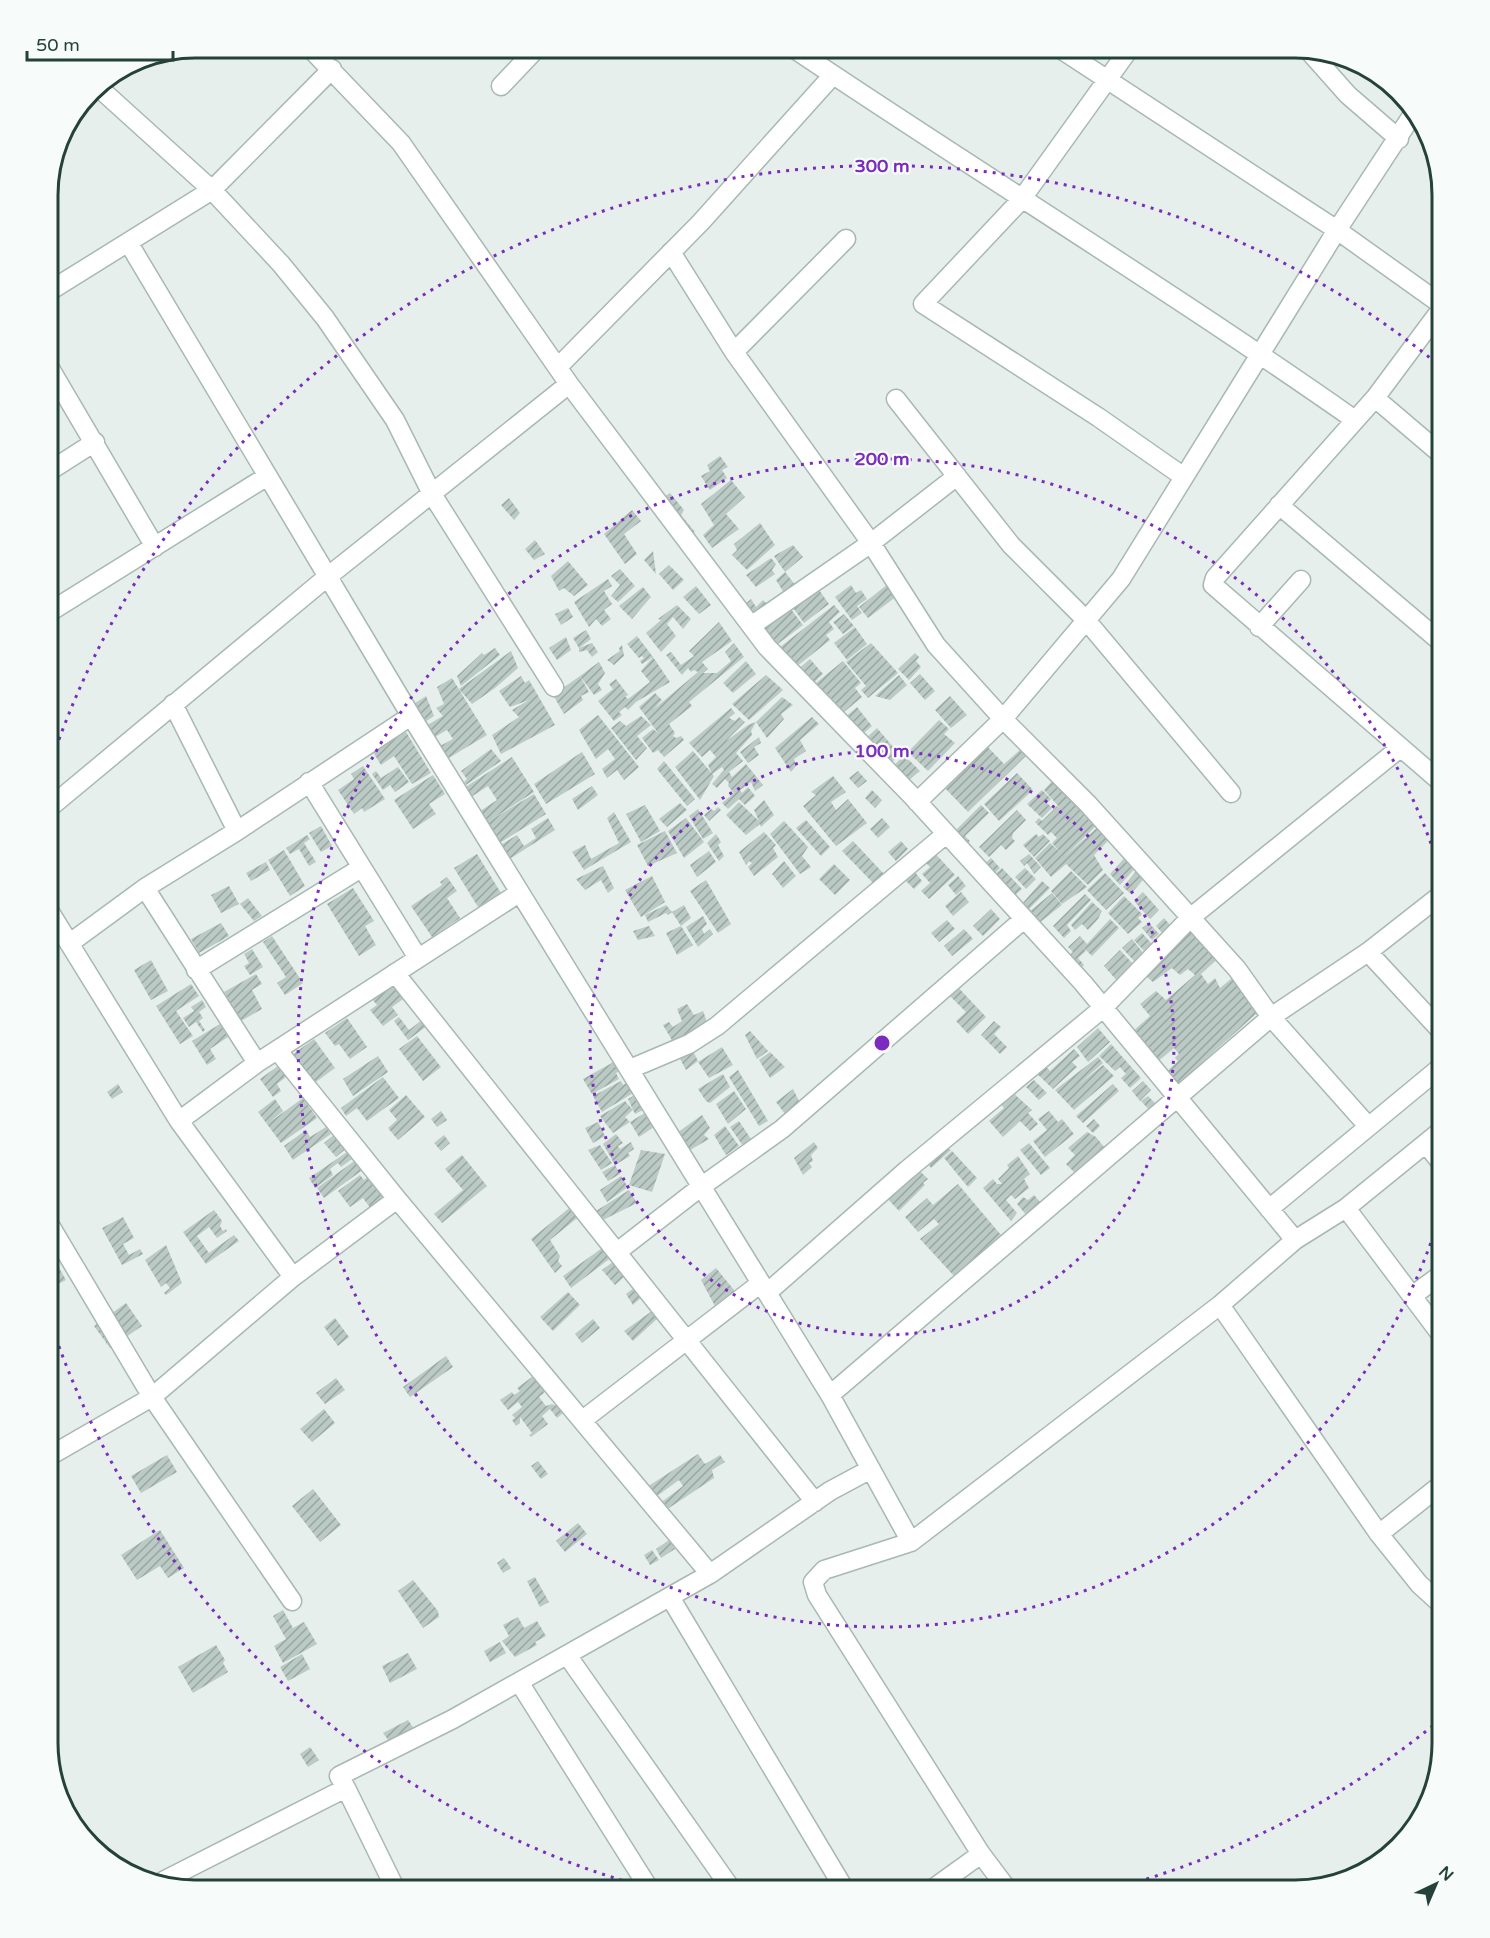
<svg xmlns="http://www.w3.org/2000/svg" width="1490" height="1938" viewBox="0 0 1490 1938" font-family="'Varela Round',sans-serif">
<defs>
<pattern id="building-hatch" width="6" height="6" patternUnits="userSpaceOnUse" patternTransform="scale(1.5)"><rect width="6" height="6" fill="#bbcac4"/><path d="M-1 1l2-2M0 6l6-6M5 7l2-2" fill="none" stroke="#98a6a0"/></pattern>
</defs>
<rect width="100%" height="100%" fill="#e6efeb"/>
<path fill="url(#building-hatch)" d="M720 456 728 467 722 470 727 478 710 490 701 476 710 471 707 465Z
M731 480 745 497 726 514 739 529 712 548 703 535 714 525 701 504Z
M670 493 684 510 681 515 695 532 686 539 657 502Z
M509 498 520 513 514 520 501 505Z
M632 510 641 521 624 534 637 554 625 564 604 534Z
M760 523 775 545 747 570 732 555 737 550 734 544Z
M535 540 545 554 534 560 525 549Z
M793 545 803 557 785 572 774 556Z
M653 551 656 574 644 560Z
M771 558 776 564 772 570 775 574 756 587 746 575Z
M568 561 588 585 574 596 564 588 559 591 551 576Z
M669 565 684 580 673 590 659 574Z
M620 569 635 586 618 602 611 596 620 585 611 576Z
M785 572 796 586 784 593 776 580Z
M608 579 612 586 604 591 612 604 604 610 611 619 602 626 596 619 589 627 574 602Z
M888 584 897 596 868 618 859 607Z
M851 585 856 593 861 590 867 599 857 606 862 613 852 620 835 597Z
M696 586 711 605 699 614 683 597Z
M643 587 651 597 632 619 619 606Z
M817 587 829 604 804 623 791 605Z
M751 599 756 607 763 600 768 605 752 618 744 605Z
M787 604 803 625 771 649 755 627Z
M677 605 691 619 683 629 673 617 667 624 676 636 661 652 646 633 661 620 658 619Z
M834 605 840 612 829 622 834 629 826 635 830 640 791 671 775 651Z
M568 608 573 617 561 625 555 614Z
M844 614 854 626 843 634 833 622Z
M719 622 732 641 702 662 708 669 703 673H717L731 661 725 652 734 643 744 657 689 702 692 706 669 724 675 733 673 736 676 738 681 736 684 740 664 757 658 750 653 753 642 738 653 729 658 733 639 707 655 693 662 700 654 709 698 672 694 670 691 672 688 668 682 675 666 655 671 652 681 665 694 656 689 651Z
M855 627 867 644 847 660 834 643Z
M586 630 591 639 579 648 573 638Z
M637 636 653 657 642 664 640 661 644 658 642 656 639 658 627 644Z
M566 637 571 650 557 660 549 648Z
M592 643 598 652 592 657 587 650 579 652V648Z
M871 643 898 673 868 698 861 690 866 686 846 662Z
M622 645 624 656 614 665 607 660 620 651 619 648Z
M495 648 500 655 461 686 457 676 482 653 484 655Z
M511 651 518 668 495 688 472 704 459 689Z
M915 653 919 657 916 661 921 667 909 680 898 669Z
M653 657 670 682 636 702 628 710 625 707 619 712 622 715 614 721 598 701 613 689 609 684 616 679 628 695 625 696 628 699 650 682 641 671Z
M810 659 823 674 808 688 795 672Z
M746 661 756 674 733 693 723 683Z
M843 661 861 683 855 688 862 697 837 718 811 687Z
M599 662 605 673 598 684 602 690 594 695 580 676Z
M920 674 935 691 925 700 910 683Z
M766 675 783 690 749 720 732 704Z
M899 675 907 685 890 700 875 696Z
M521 676 525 683 529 680 555 725 501 754 492 735 519 717 512 710 529 700 510 707 499 691Z
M580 676 589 692 581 696 583 700 564 714 553 695Z
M452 678 487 735 447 759 438 747 453 739 447 730 433 738 424 727 443 716 436 708 444 704 437 687Z
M426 696 434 716 422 724 409 707Z
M950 696 967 715 951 728 935 710Z
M782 697 793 705 781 714 784 719 767 738 756 722Z
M857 707 872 726 864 733 865 735 843 719Z
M731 708 735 713 729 718 735 721 739 717 745 722 726 741 748 725 756 722 751 731 752 735 736 753 743 761 729 772 732 777 746 764 763 785 755 791 751 782 740 790 742 793 748 787 755 796 745 805 739 799 728 809 722 803 734 793 728 786 729 783 725 779 717 788 712 784 724 770 722 767 712 774 708 765 716 757 710 750 702 757 689 743Z
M598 715 639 767 624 780 617 770 607 778 602 769 615 759 608 749 596 759 579 730Z
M641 716 651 725 637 736 647 748 636 760 611 728 620 721 626 726Z
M812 717 819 724 800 740 806 751 794 759 796 766 791 772 775 748Z
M939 720 949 729 944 734 955 743 928 771 908 752Z
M877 728 900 755 886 767 863 741Z
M406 732 431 773 412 784 394 756 381 765 373 752Z
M759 737 761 743 754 747 759 755 748 763 740 752Z
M983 742 1004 764 1021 749 1027 755 968 812 940 783Z
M491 749 501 761 466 785 464 782 467 779 461 771Z
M693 751 714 776 700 800 675 767Z
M582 752 595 774 546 804 534 784Z
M904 755 920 771 903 785 889 771Z
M512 757 534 792 489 821 534 794 546 814 495 846 474 815 497 800 488 786 468 799 461 790Z
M664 761 695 799 687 806 657 769Z
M363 766 385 799 364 812 362 808 354 814 338 790 354 779 351 774Z
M398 767 409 782 395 792 390 785 383 790 372 774 376 771 381 778Z
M858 771 867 781 858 788 849 778Z
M1017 773 1033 790 999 821 984 804Z
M433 775 445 794 429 804 436 814 413 829 394 800Z
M833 776 846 792 831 802 836 810 848 799 867 823 836 846 803 806 816 795 811 792Z
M1056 777 1091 809 1080 820 1087 814 1098 824 1064 857 1099 826 1111 838 1094 855 1103 870 1088 885 1066 864 1051 877 1035 858 1050 843 1060 852 1052 843 1057 838 1051 832 1048 835 1035 822 1039 818 1042 821 1057 806 1060 808 1044 790Z
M592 786 598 795 578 810 572 799Z
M872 790 882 800 875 808 865 798Z
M1042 790 1051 799 1047 803 1052 808 1042 818 1027 804Z
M764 800 774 815 761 827 760 824 746 835 726 815 739 802 759 821 754 810Z
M680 803 687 810 667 827 659 819Z
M645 805 660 831 641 842 626 814Z
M981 805 989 813 965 836 970 841 962 849 950 836Z
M718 807 721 810 709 821 704 815 711 809 714 811Z
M698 809 713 833 703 839 689 816Z
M1017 810 1026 820 1013 833 1012 838 1015 841 1006 850 1001 845 989 857 979 847Z
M614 812 631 842 584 870 572 852 585 845 591 859 619 843 607 818Z
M548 818 555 830 508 860 499 846 517 835 524 846 536 838 531 829Z
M686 818 704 842 684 858 668 831Z
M882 818 890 827 878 838 870 829Z
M806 820 830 847 821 856 796 828Z
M784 821 808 847 802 856 811 867 800 874 770 834Z
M321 826 332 846 321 852 309 833Z
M665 831 677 853 648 866 637 845Z
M764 832 776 845 773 848 778 857 754 876 748 867 752 863 749 861 746 865 739 852Z
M716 834 721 842 718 845 724 856 719 861 707 843Z
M1036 834 1039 837 1043 834 1050 841 1034 857 1023 845Z
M307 835 310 839 304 843 316 862 309 866 299 849 290 854 286 848Z
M853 841 884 874 874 884 842 851Z
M901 841 908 849 896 861 888 852Z
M931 849 955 875 929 899 921 891 930 883 922 874 930 867 921 858Z
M284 850 305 886 290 896 268 860Z
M709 851 716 862 697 877 690 865Z
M1129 853 1139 864 1120 885 1110 874Z
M477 854 501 893 478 907 454 868Z
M1029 854 1041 867 1034 874 1027 863 1024 866 1020 861Z
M991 858 1000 868 991 877 981 867Z
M784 861 796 876 783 888 772 874Z
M266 862 270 870 251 881 246 873Z
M834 864 850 880 835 895 819 879Z
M1141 865 1148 874 1131 894 1123 887Z
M603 866 614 888 608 893 601 880 585 890 576 879Z
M1002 868 1022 889 1011 899 991 878Z
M1025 868 1036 879 1026 889 1015 877Z
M914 871 922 881 914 889 904 879Z
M1071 871 1087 887 1062 904 1051 891Z
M1105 873 1124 893 1106 910 1087 890Z
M652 876 665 902 641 917 625 890Z
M958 876 966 886 956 895 948 885Z
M447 877 457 891 447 898 460 918 432 937 411 906 442 885 440 882Z
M706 880 731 924 718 933 690 891Z
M1042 881 1050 888 1028 910 1021 905Z
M229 886 239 904 221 913 211 895Z
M353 888 374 921 365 926 376 945 359 956 327 904Z
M961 892 969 902 953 916 945 906Z
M1143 892 1159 910 1150 919 1134 901Z
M1052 893 1062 905 1034 927 1024 916Z
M1085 894 1091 900 1067 925 1071 931 1064 938 1053 926Z
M1124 896 1142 914 1138 918 1142 922 1128 934 1108 913Z
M248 898 262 916 254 921 240 904Z
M1092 902 1102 911 1098 919 1088 930 1082 924 1075 930 1071 925Z
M666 905 672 912 668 915 666 913 648 922 645 915Z
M684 905 691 918 681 926 672 912Z
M991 909 1000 919 983 936 973 926Z
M703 916 707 924 702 929 704 934 710 929 713 934 698 947 686 927Z
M1164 918 1171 926 1163 934 1156 926Z
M1110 919 1119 928 1092 956 1083 947 1086 951 1078 958 1084 965 1077 972 1064 960 1073 952 1068 947 1080 936 1087 944Z
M947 920 955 929 939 942 931 933Z
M221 923 229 936 199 953 191 939Z
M1149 923 1159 934 1152 940 1142 928Z
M649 926 655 936 638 940 633 931Z
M681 926 693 945 677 955 666 933Z
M1191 927 1221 956 1201 974 1208 984 1215 978 1220 988 1232 978 1258 1012 1176 1086 1164 1074 1178 1061 1175 1058 1179 1054 1174 1048 1156 1063 1131 1033 1150 1016 1140 1004 1156 991 1166 1000 1195 975 1188 969 1180 975 1172 968 1153 982 1142 973Z
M964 929 973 939 952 956 944 946Z
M1142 933 1152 944 1144 951 1134 940Z
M272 936 303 983 285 995 277 983 286 977 263 942Z
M1132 939 1144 954 1135 962 1122 948Z
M252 949 263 967 250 975 244 966 249 963 244 954Z
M1120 950 1135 966 1119 983 1104 966Z
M151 960 168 991 151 1000 134 970Z
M256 974 262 984 252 990 262 1009 241 1021 224 992Z
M394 982 406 997 392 1007 398 1015 383 1026 370 1010 377 1005 372 999Z
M954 983 986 1017 968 1034 956 1021 966 1012 945 991Z
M191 984 199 996 176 1011 193 1036 180 1044 156 1006Z
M202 1000 206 1007 199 1012 203 1018 199 1021 205 1030 203 1032 196 1022 189 1027 183 1018 194 1011 191 1007Z
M687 1004 694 1015 703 1011 710 1030 676 1047 663 1025 669 1022 673 1027 682 1021 677 1009Z
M399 1017 409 1030 422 1020 427 1026 408 1040 394 1021Z
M347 1018 367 1047 350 1059 339 1044 335 1046 325 1033Z
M994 1021 1001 1027 994 1034 1007 1047 1000 1054 981 1035Z
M220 1024 228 1037 210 1049 216 1059 207 1065 192 1041Z
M1098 1028 1110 1042 1088 1062 1077 1047Z
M750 1031 768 1051 757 1059 745 1035Z
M417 1036 441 1067 423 1081 399 1049Z
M314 1039 335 1068 313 1084 292 1055Z
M1111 1044 1141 1078 1130 1088 1121 1078 1126 1074 1120 1067 1115 1071 1099 1056Z
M722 1047 733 1065 709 1078 698 1062Z
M692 1049 698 1061 686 1070 679 1057Z
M1074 1049 1080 1056 1072 1062 1077 1067 1053 1089 1033 1070 1042 1062 1050 1071Z
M770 1052 785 1067 770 1078 759 1060Z
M378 1056 388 1072 353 1096 343 1079Z
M1098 1057 1103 1063 1078 1085 1103 1065 1114 1076 1074 1110 1055 1090Z
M619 1059 625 1068 616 1073 619 1079 592 1094 583 1079Z
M278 1066 286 1077 277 1084 281 1091 273 1097 260 1079Z
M738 1070 768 1121 759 1126 729 1077Z
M723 1074 730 1087 710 1103 706 1101 698 1089Z
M383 1077 399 1098 367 1121 357 1108 346 1116 341 1108Z
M633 1079 638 1090 602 1112 593 1096 621 1081 623 1085Z
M1034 1080 1047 1093 1039 1100 1026 1087Z
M1143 1081 1151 1090 1140 1101 1132 1091Z
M118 1084 123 1092 112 1099 107 1092Z
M1113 1084 1119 1091 1083 1123 1076 1116Z
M793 1089 800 1103 785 1114 776 1102Z
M1009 1089 1032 1110 1028 1113 1038 1124 1030 1131 1020 1121 1003 1137 989 1121 1004 1108 997 1100Z
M734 1091 746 1109 728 1124 716 1104Z
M638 1093 647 1108 635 1114 628 1099Z
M406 1095 425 1117 398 1140 388 1128 397 1120 389 1110Z
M1148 1096 1157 1105 1150 1111 1141 1101Z
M303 1098 317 1118 281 1143 258 1112 275 1099 283 1111 270 1122Z
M625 1101 633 1110 625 1117 630 1122 613 1133 600 1116Z
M441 1111 447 1120 437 1127 431 1119Z
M648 1111 657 1125 639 1137 630 1122Z
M1049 1111 1058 1122 1062 1119 1074 1134 1045 1157 1033 1141 1047 1130 1038 1119Z
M702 1115 710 1128 704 1135 709 1139 685 1153 674 1135Z
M1094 1119 1100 1126 1093 1133 1086 1126Z
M739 1121 751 1139 743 1146 730 1127Z
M598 1122 605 1136 593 1143 585 1128Z
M725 1126 739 1146 726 1155 714 1135Z
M326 1127 331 1134 293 1160 284 1146 306 1130 310 1137Z
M1087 1132 1096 1137 1108 1152 1079 1177 1066 1164 1075 1155 1068 1148Z
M335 1134 347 1148 336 1157 324 1143Z
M616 1134 623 1143 618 1146 620 1149 631 1142 634 1149 628 1153 630 1156 615 1165 603 1144Z
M444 1135 450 1143 441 1151 434 1143Z
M814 1142 818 1148 811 1155 813 1161 809 1163 812 1167 803 1175 794 1158Z
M1029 1143 1050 1168 1041 1175 1020 1150Z
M944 1144 951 1150 931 1168 926 1161Z
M600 1145 612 1163 601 1170 588 1150Z
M641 1150 665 1154 652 1192 629 1185Z
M952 1151 977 1178 968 1187 944 1158Z
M347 1152 352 1159 341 1167 338 1163 330 1169 333 1175 315 1188 309 1178Z
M462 1155 487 1186 442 1223 434 1214 463 1190 445 1169Z
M1018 1156 1030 1174 1024 1179 1029 1188 1015 1199 1011 1195 1006 1200 1017 1213 1011 1221 983 1188 993 1179 997 1184H1002L998 1179 1009 1168 1007 1165Z
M357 1159 364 1169 324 1198 317 1188Z
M615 1165 620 1174 608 1181 602 1172Z
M917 1168 928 1179 923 1183 925 1185 899 1211 884 1195Z
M360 1175 364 1180 370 1175 387 1197 371 1209 363 1198 350 1207 338 1191Z
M621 1176 628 1187 607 1202 600 1190Z
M958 1184 1001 1235 954 1276 920 1239 939 1224 934 1219 918 1232 905 1217 927 1198 933 1205Z
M629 1190 637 1203 603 1220 596 1211Z
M1034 1195 1041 1203 1027 1216 1017 1204 1023 1197 1028 1200Z
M573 1205 581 1215 550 1240 560 1256 558 1261 562 1266 555 1273 531 1239Z
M214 1210 222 1221 220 1226 223 1231 226 1229 227 1231 217 1238 209 1227 197 1236 209 1253 234 1235 239 1241 206 1264 183 1232Z
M123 1217 134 1238 123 1244 129 1255 140 1249 143 1254 122 1265 102 1228Z
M166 1245 182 1283 166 1295 164 1293 170 1288 166 1283 161 1287 145 1260Z
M605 1246 612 1257 571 1288 563 1276Z
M613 1262 626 1275 615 1285 602 1270Z
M58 1266 66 1280 48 1289V1271Z
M716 1268 734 1290 730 1300 715 1306 701 1280Z
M635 1287 643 1296 633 1305 626 1294Z
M568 1292 580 1305 553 1331 540 1317Z
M126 1303 142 1326 110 1348 94 1326Z
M652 1311 658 1318 633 1341 624 1331Z
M335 1318 349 1337 338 1346 324 1327Z
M593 1319 600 1328 582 1343 575 1334Z
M446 1356 453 1367 410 1397 403 1387Z
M532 1377 542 1383 544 1393 539 1397 546 1406 552 1404 562 1408 563 1413 557 1418 550 1409 542 1416 548 1424 531 1437 529 1435 532 1433 520 1417V1423L516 1426 512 1420 515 1418 512 1415 522 1407 518 1402 508 1410 500 1400 512 1392 514 1395 520 1391 517 1388Z
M336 1378 345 1390 325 1404 316 1393Z
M324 1409 335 1423 312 1442 300 1429Z
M698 1454 705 1464 720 1455 725 1462 712 1470 714 1478 666 1510 659 1504 683 1486 679 1480 653 1499 647 1487Z
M167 1455 177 1472 141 1493 131 1476Z
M538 1461 548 1474 541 1479 531 1466Z
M313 1489 341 1525 320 1542 292 1506Z
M578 1523 587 1534 565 1552 556 1541Z
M160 1530 184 1568 168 1578 160 1566 137 1580 121 1555Z
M669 1540 675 1549 661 1558 656 1549Z
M652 1550 659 1560 650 1565 644 1555Z
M504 1558 511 1568 503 1573 497 1563Z
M535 1577 549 1602 540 1607 527 1581Z
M413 1580 438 1611 439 1617 423 1628 398 1591Z
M283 1610 293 1628 304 1622 317 1644 283 1663 274 1646 286 1639 273 1616Z
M518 1617 524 1628 537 1621 546 1636 535 1642 537 1645 515 1657 502 1641 509 1636 503 1625Z
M500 1642 506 1653 490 1662 484 1651Z
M216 1645 225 1660 223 1663 228 1672 193 1693 178 1667Z
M408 1653 417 1669 390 1683 382 1666Z
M302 1654 310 1669 288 1681 280 1667Z
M408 1720 417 1733 392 1745 383 1733Z
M310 1747 319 1760 308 1767 300 1754Z"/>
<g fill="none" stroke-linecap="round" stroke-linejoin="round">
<g stroke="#a8b8b2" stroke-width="21">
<path id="minor" d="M310 48 401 143 569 384 767 647 912 796 1083 983 1295 1240
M793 48C979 173 1171 291 1355 420
M1059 48 1337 230 1442 305
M1130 48 1021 200 923 304 1098 417 1184 477
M1308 50 1348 95 1399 139
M97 86 212 190 281 264 325 318 395 420 432 494 554 687
M501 86 537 48
M128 242 411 716 830 1395 911 1542
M671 252 734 352 871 543 936 645 1003 719 1088 804 1237 969 1271 1017 1368 1126
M48 292 212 190 332 69
M734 352 846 239
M48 365 155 547
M558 367 701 222 833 75
M1375 398 1442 455
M896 399 1011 545 1086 620 1231 793
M48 472 95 442
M1279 505 1442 643
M48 613 266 477
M751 626 871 543 957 476
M1259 627 1301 580
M173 704 237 831
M309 782 418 958
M1442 783 1213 585 1215 578 1375 398 1442 308
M917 802 1003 719 1121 579 1337 230 1415 111
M48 809 326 578 569 384
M145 888 257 1063
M48 909 179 1121 293 1277
M70 943 145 888 237 831 411 716
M1368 952 1442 1032
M196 970 361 868
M395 973 815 1502
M630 1069 689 1044 717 1026 946 834
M179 1121 257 1063 519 893
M1426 1144 1442 1164
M1346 1208 1442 1336
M1269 1209 1442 1066
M48 1222 152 1397 292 1601
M617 1252 702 1186 782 1129 1024 919
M768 1292 907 1170 1103 1008 1190 918 1400 748
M1412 1296 1442 1274
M1220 1305 1379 1534 1419 1584 1442 1605
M830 1395 1271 1017 1368 952 1442 894
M584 1419 761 1283
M48 1457 152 1397 293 1277 397 1199
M1379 1534 1442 1484
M710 1574 830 1491 871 1469
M670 1597 845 1890
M567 1655 732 1890
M519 1682 650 1890
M346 1788 396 1890
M163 1881 346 1788 339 1776 453 1719 710 1574 397 1199 278 1051
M931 1890 981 1854
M1008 1890 981 1854 817 1595 813 1582 824 1570 911 1542 1220 1305 1295 1240 1346 1208 1442 1130"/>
</g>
<use href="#minor" stroke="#fff" stroke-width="18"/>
</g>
<g fill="none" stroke="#7b2cbf" stroke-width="3" stroke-dasharray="3 6">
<circle cx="882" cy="1043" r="292"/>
<path d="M1442 1209A584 584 0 1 1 1442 877"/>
<path d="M1440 1720A877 877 0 0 1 1116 1888M648 1888A877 877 0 0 1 50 1321M50 765A877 877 0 0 1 1440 366"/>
</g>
<path d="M0 0H1490V1938H0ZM195 58H1295A137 137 0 0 1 1432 195V1743A137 137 0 0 1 1295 1880H195A137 137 0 0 1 58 1743V195A137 137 0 0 1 195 58Z" fill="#f7fbf9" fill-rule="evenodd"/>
<path fill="none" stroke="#24423a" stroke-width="3" d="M195 58H1295A137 137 0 0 1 1432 195V1743A137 137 0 0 1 1295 1880H195A137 137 0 0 1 58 1743V195A137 137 0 0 1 195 58Z"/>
<circle cx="882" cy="1043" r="9" fill="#7b2cbf" stroke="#f7fbf9" stroke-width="3"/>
<g font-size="18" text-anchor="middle" font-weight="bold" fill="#7b2cbf" stroke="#f7fbf9" stroke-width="4.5" stroke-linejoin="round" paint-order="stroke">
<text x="882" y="172">300 m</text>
<text x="882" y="465">200 m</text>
<text x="882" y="757">100 m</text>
</g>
<g transform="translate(1436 1884) rotate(44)" stroke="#f7fbf9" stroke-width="4.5" paint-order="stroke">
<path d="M0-4.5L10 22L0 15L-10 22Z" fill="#24423a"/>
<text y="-9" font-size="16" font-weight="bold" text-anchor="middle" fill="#24423a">N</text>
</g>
<path d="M27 51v9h146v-9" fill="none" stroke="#24423a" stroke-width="3"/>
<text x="36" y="51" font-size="18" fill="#24423a" stroke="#f7fbf9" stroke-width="4.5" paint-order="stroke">50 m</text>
</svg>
